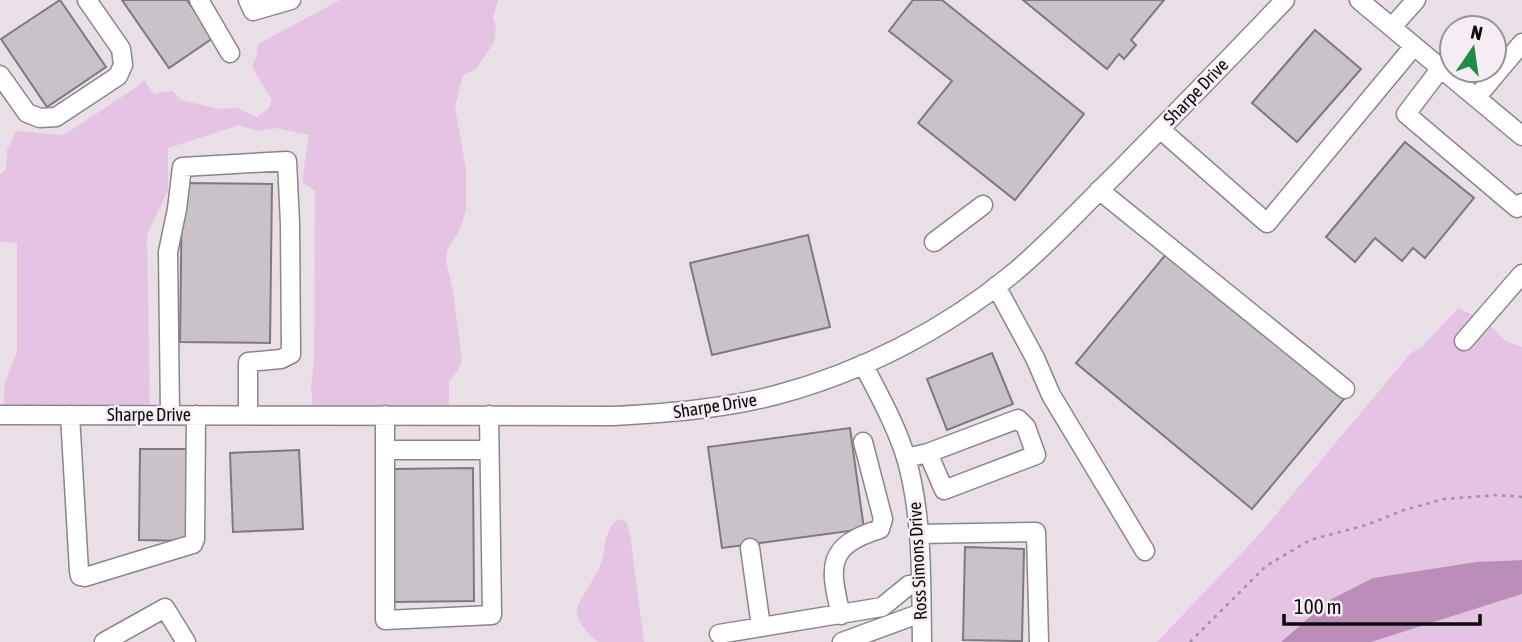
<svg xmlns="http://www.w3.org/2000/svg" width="1522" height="642" viewBox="0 0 1522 642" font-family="'Asap Condensed',sans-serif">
<rect width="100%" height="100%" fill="#e8dfe7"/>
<path fill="#e5c3e2" d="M340 0H498L493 17 496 28 494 42 476 69 463 75 455 107 466 170V209L461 227 447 251 446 261 453 292 462 360 458 371 449 381V413L313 410 311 386 314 362 315 191 303 183C303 166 307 152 309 135L277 128 257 131 239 125 168 148V190L147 235 150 413 3 410 5 383 17 352V243L0 242V174L6 169 7 150 16 131 64 135 141 84 144 80 154 94 173 91 181 100 219 109 236 108 257 117 269 108 272 100 252 67 257 55 258 44Z
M1458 308 1485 321 1506 341 1522 347V560L1476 562 1373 578 1295 629 1281 642H1157L1257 537 1410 354 1423 346Z
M618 519 627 522 630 535 644 642H598C559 610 584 601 599 568 608 550 601 534 618 519Z
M1522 594V642H1371Z"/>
<path fill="#bb8eb8" d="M1522 560V594L1371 642H1281L1328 601 1373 578 1476 562Z"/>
<path fill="#cac2c9" stroke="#7f787e" stroke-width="2" d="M60 0 106 67 47 107 1 39Z
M122 0H187L213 38 169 68Z
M913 0H942L1084 114 1015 200 918 123 952 81 889 31Z
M1023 0H1164L1131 40 1136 45 1124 59 1119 54 1107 69Z
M1315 30 1361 69 1297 142 1252 103Z
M1405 142 1474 198 1425 258 1413 248 1402 261 1375 238 1355 262 1326 237Z
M182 183 272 184 270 343 180 342Z
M808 235 830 327 712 355 690 263Z
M1167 253 1344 399 1252 509 1076 363Z
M992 353 1013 404 947 430 927 379Z
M850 428 864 529 722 548 708 447Z
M140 449H189L188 541 139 540Z
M299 450 303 529 233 532 230 453Z
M473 468 474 601 394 602 392 469Z
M965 547 1024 549 1022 641 963 640Z"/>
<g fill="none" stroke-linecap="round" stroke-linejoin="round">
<g stroke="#8d858c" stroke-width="21">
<path id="minor" d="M199 0 230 53
M248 0 253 11 291 0
M1359 0 1522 136
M1392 27 1416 0
M1441 68 1406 114 1517 208 1522 203
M0 75 27 113 40 118 56 117 118 76 123 65 121 49 87 0
M1476 98 1522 43
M1160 129 1267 223 1414 46
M1099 190 1345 389
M934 242 983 205
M996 286 1035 358 1051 395 1145 551
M1464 341 1522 274
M863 364C879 395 897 427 907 461 923 520 921 581 922 642
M170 414 168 252 177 209 182 167 287 161 290 224 291 354 281 359 248 362V415
M0 415 613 416C668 413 722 409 776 395 860 373 944 330 1011 275 1049 244 1083 206 1118 172 1174 115 1230 58 1285 0
M70 415 79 571 80 576 85 577 193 544 195 539 196 415
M385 415V620L492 615 489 415
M385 450H489
M906 458 928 453 1018 419 1026 427 1036 455 944 490 928 453
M919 534 1036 532 1039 642
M750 548 761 627
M841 615C829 566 826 546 880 529L883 519 863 442
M719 634 882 607 909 585 921 584
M104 642 165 608 186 642
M842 642 921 613"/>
</g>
<path stroke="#9c969c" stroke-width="2.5" stroke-dasharray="3.5 5" stroke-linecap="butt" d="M1190 642 1266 566 1310 540 1366 525 1404 510 1444 499 1497 495 1522 497"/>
<use href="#minor" stroke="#fff" stroke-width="18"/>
</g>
<g text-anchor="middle" stroke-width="5" stroke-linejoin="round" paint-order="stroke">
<g font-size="18" fill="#0d0b0d" stroke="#f5ecf4">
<text transform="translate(1196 92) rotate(-46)" y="6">Sharpe Drive</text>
<text transform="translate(715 406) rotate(-9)" y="6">Sharpe Drive</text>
<text x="149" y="421">Sharpe Drive</text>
<text transform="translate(918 561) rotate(-93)" y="6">Ross Simons Drive</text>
</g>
</g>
<g transform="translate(1473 49) rotate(13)"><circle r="33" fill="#f5ecf4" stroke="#989298" stroke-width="2"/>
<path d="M0-5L12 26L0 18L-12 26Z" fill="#208b42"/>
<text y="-10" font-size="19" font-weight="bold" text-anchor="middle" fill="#0d0b0d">N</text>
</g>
<path d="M1284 614v10h196v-10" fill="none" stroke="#0d0b0d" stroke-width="3.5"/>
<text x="1294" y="614" font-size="21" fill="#0d0b0d" stroke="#f5ecf4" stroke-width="5" paint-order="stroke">100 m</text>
</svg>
